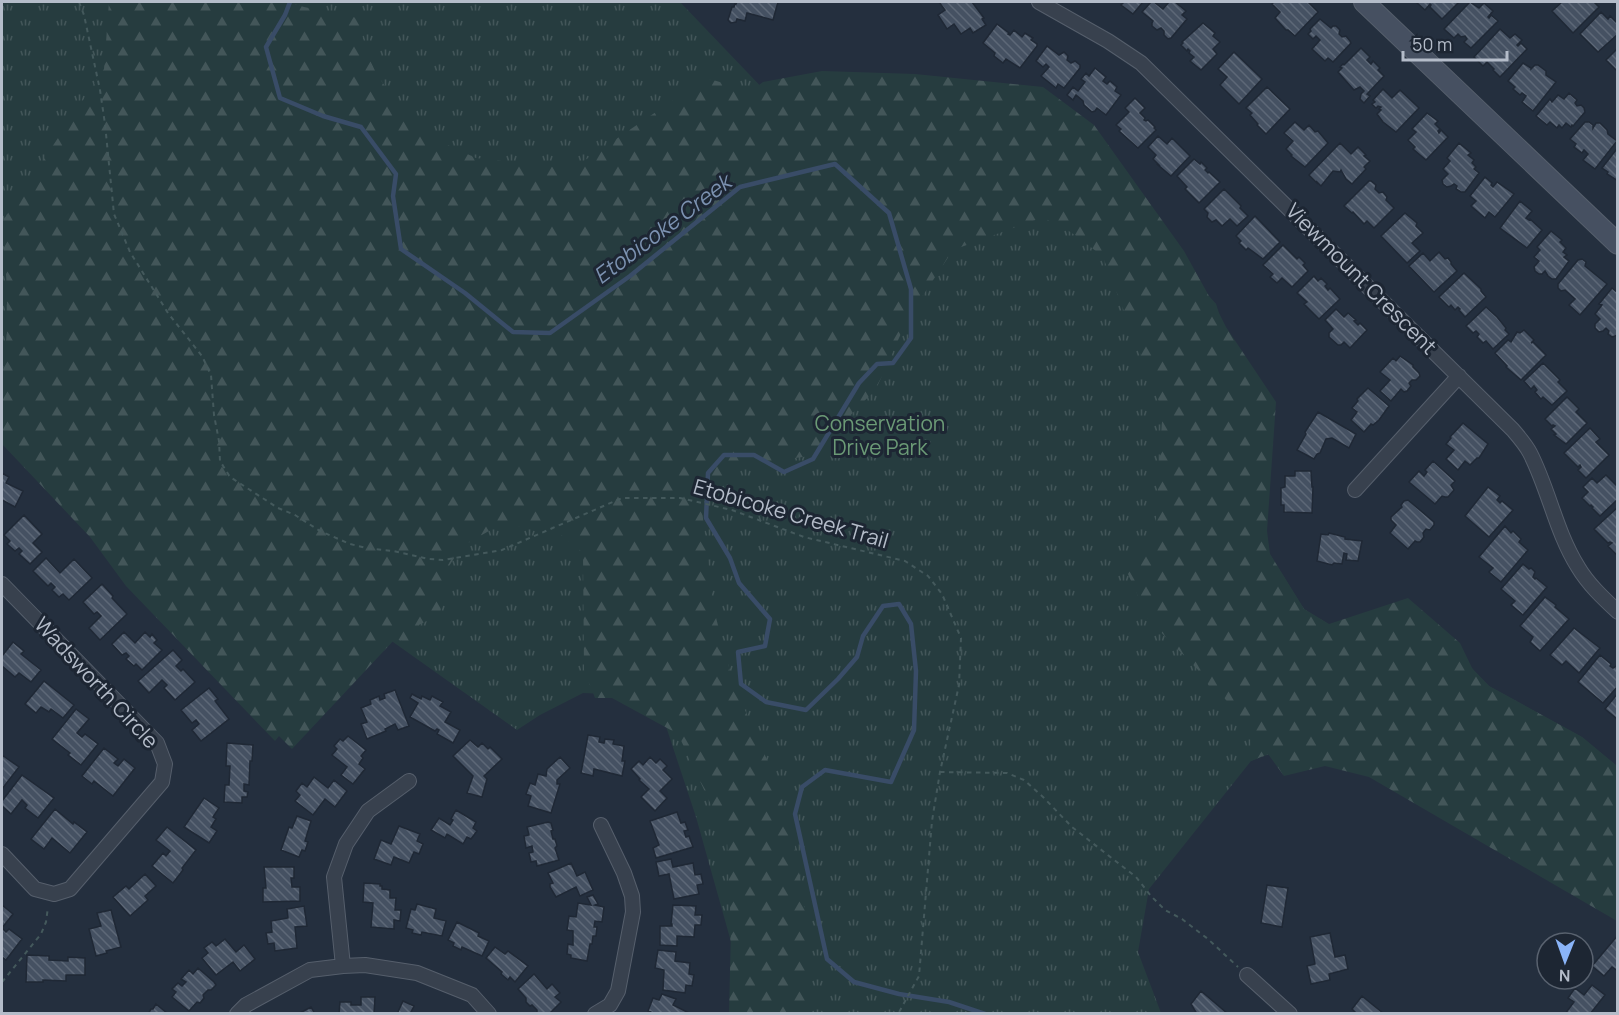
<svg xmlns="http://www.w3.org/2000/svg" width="1619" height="1015" viewBox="0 0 1619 1015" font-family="Manrope,sans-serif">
<defs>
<pattern id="grass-tufts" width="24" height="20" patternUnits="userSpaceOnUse" patternTransform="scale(1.5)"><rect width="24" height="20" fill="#263c3f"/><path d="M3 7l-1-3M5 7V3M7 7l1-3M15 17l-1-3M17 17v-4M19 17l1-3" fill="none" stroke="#435659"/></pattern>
<pattern id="forest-firs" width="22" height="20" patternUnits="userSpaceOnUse" patternTransform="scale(1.5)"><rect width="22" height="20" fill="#263c3f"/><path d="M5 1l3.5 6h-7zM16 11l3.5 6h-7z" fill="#435659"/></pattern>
<pattern id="building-back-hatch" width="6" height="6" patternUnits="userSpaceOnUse" patternTransform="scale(1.5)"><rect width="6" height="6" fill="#455162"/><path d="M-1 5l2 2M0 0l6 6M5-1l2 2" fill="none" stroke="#5d6877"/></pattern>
</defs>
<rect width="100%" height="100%" fill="#242f3e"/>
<path fill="url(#grass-tufts)" d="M2 2H680L772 98 983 82 1216 304 1250 522 1304 609 1359 643 1449 644 1489 686 1582 737 1617 766 1317 736 1251 761 1149 889 1138 952 1161 1013H751L696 817 656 696 583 693 540 715 517 730 386 637 2 444Z"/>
<path fill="url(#forest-firs)" d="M109 2H288L304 7 358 18 366 51 376 73 415 130 476 158 572 169 706 78 751 91 763 82 822 71 915 74 1043 87 1094 125 1184 251 1209 296 1216 304 1219 313 1226 327 1276 402 1267 531 1270 554 1304 609 1329 624 1408 598 1460 643 1473 670 1489 686 1582 737 1617 766V921L1369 777 1325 766 1284 776 1268 754 1251 761 1250 731 1222 695 1218 691 1210 688 1202 674 1148 619 1124 565 1155 536 1162 420 1160 404 1103 257C1086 243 1062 223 1041 218L953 250 908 318 876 389 811 456 746 464 701 502 714 610 733 683 768 762 794 841 809 935 812 1013H729L731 929 727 839 678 734 612 698H595L584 670 583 553 549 525 494 528 461 547 446 571 440 614 417 626 410 643 395 639 292 749 279 736 275 741 126 586 90 537 2 444V381L7 332V287L2 222 104 69Z"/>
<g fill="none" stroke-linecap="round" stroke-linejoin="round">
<path stroke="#394c67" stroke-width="4.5" d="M290 2 285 15 266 47 280 98 323 116 361 127 396 174 393 196 401 249 465 293 513 332 550 333 630 276 740 187 835 164 889 213 911 289V338L893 363 877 364 859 383 813 459 784 472 754 455H724L708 473 706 518 730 558 739 583 770 619 765 646 738 652 741 684 766 702 806 710 838 679 857 657 863 636 883 606 899 604 911 624 916 671 914 730 891 782 825 770 802 787 795 814 827 959 854 982 899 994 949 1002 985 1014"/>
</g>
<path fill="url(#building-back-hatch)" stroke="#1f2835" stroke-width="1.5" d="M737 2H778L773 20 747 13 745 21 737 19 736 22 731 23 728 20 732 7H734L735 3 736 4Z
M939 2H972L984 18 982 19 986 25 973 33 970 28 961 34 954 24 947 29 938 15 945 10Z
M1124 2H1143L1133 14 1121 5Z
M1151 2H1154L1163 9 1169 2H1175L1186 11 1182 15 1187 19 1171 38 1168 39 1164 35V31L1161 28 1157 30 1152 26V23L1153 21 1142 12Z
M1274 2H1308L1318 12 1295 36 1288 30H1286L1275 18 1280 12 1272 4Z
M1416 2H1459L1442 19 1430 7 1431 5 1430 4 1425 10Z
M1470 2 1479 8 1484 3 1493 11 1488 17 1489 18 1491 15 1498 21 1471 48 1464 42 1467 39 1465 36 1461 37 1458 34 1454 38 1444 29Z
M1562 2H1594L1599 7 1573 33 1552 11Z
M1601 12 1608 19 1610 16 1618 24V34L1598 52 1580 34Z
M1320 19 1331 28 1333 26H1336L1340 30 1339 34 1342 37 1346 36 1350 41 1351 43 1333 62 1328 58 1325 61 1312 49 1320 40 1316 36 1313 39 1308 34 1311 31 1310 29Z
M1203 23 1215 33 1213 36 1220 42 1213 49 1217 54 1201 70 1190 61 1194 57 1189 53 1190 51 1188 49 1187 51 1181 45 1183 43 1182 42Z
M997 24 1009 33 1008 34 1010 35 1014 30 1022 37 1025 33 1033 38 1031 40 1037 44V46L1020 68 1006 59 1003 63 994 56 995 53 983 43Z
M1500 29 1510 38 1515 34 1522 40 1517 45 1518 46 1521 43 1527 49 1500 77 1493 70 1494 69 1487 62 1483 66 1474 57Z
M1047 46 1059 55 1064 52 1068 56 1067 60 1071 63 1075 61 1080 65V68L1064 88 1058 84 1056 88 1041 76 1049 67 1046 64 1043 67 1036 61Z
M1361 48 1370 57 1367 60 1371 64 1373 61 1380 68 1378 70 1384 76 1367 94 1370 96 1364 103 1360 99 1361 94 1364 91 1360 87 1354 90 1338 72 1342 68 1340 67 1343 64 1344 65Z
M1618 48V72L1606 60Z
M1234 52 1262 79 1239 104 1220 85 1227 77 1218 69Z
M1523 63 1531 68V69L1535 65H1538L1546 71V75L1556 82 1533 111 1522 102 1526 96 1522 93 1520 95 1513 89 1515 87 1508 81Z
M1095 68 1106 77 1103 81 1107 84 1110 81 1117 87 1115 91 1121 95 1106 115 1097 108 1095 111 1092 112 1084 105 1083 101 1076 95 1073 100 1067 95 1073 87 1078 91 1085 82 1081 79 1086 73 1089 76Z
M1267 87 1290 109 1266 134 1257 125 1258 124 1250 115 1252 113 1246 108Z
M1383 89 1392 98 1400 90 1419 108 1396 132 1383 122 1377 114 1381 110 1379 109 1381 107 1378 106 1376 108 1372 104 1375 102 1373 100Z
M1569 93 1577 100 1575 103 1577 106 1581 105 1584 108 1585 112 1573 126 1572 125 1571 127 1566 123 1562 128 1559 125 1557 128 1550 122 1547 125 1536 116 1550 99 1552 102 1558 95 1564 99Z
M1135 98 1145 108 1140 113 1145 118 1144 120 1146 121 1148 120 1155 127 1154 128 1156 130 1138 148 1119 131 1121 129 1116 125 1129 112 1125 108Z
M1427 113 1438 121 1435 124 1440 129 1438 131 1439 133 1441 130 1448 137 1426 160 1413 149 1415 147 1408 140 1416 132 1412 129Z
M1295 122 1304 130 1309 125 1315 132 1318 131 1328 143 1305 167 1291 156 1292 155 1286 149 1293 141 1284 133Z
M1585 122H1589L1593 125V128L1596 123H1600L1607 130 1608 134 1617 141 1595 169 1583 160 1588 154 1584 150 1582 153 1574 147 1576 144 1570 139Z
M1158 136 1167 144 1172 138 1190 156 1171 176 1158 165H1159L1153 159 1156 155 1148 147Z
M1340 143 1351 154 1358 147 1366 155 1364 156 1370 161 1364 167 1366 169 1352 184 1346 179 1341 170 1340 172 1333 171 1321 186 1317 182V183L1309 175Z
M1459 143 1471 153 1468 155 1474 160 1472 163 1476 167 1474 169 1479 173 1465 192H1461L1456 189 1457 186 1454 184 1451 186 1447 187 1443 184 1442 180 1448 174 1443 169 1450 161 1447 158Z
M1616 150 1618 151V181L1607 174 1608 172 1602 168Z
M1194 159 1200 164 1201 162 1207 168 1205 170 1208 173 1209 172 1220 182 1199 203 1185 189 1187 187 1177 176Z
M1485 177 1492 183 1491 185 1493 187 1497 182 1514 194 1495 217 1489 212 1485 218 1471 206 1476 201 1470 196Z
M1369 181H1371L1376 185 1375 189 1379 193 1383 192 1387 197 1386 200 1394 208 1374 228 1367 221 1364 224 1353 212 1352 213 1344 206Z
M1224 189 1241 206 1240 208 1248 216 1237 226 1230 219 1222 226 1216 220 1212 222 1207 217 1208 213 1204 209Z
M1520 201 1532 211 1526 218 1529 220 1530 219 1542 230 1527 248 1500 228Z
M1405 213 1417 223 1416 226 1423 233 1412 243 1420 251 1407 263 1381 236Z
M1255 216 1280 242 1263 259 1248 248 1246 250 1239 243 1241 241 1236 236Z
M1551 231 1562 240 1560 242 1566 248 1563 252 1567 255 1564 257 1569 261 1556 279H1552L1548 276 1545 271 1542 274H1539L1535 271 1534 267 1539 261 1534 257 1540 250 1537 247Z
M1283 245 1297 259 1299 257 1305 263 1303 265 1308 271 1292 287 1282 278 1277 283 1270 277 1273 274 1263 265Z
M1439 252 1445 259 1448 258 1451 262V264L1457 271 1434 292 1409 266 1423 253 1430 261Z
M1582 259 1586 262 1585 266 1607 284 1580 315 1569 305 1575 299 1565 290 1561 291 1558 288V284L1578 260Z
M1464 273 1481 289V291L1486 297 1465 317 1459 310 1460 309 1458 307 1455 310 1451 305 1449 307 1439 297Z
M1314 276 1318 281 1321 278 1327 284 1325 286 1328 290 1330 288 1340 299 1319 319 1304 304 1307 302 1297 293Z
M1612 288 1618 293V335L1612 337 1608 334 1609 331 1606 328 1603 331 1599 332 1595 328V324L1600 319 1595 314 1602 305 1599 304Z
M1486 307 1497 317 1506 328 1505 330 1509 334 1493 349 1486 341 1483 343 1477 337 1479 334 1476 331 1473 333 1466 326Z
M1336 309 1344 317 1348 313 1356 320 1354 321 1358 325 1360 323 1367 330 1350 348 1344 342 1341 345H1338L1329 337V333L1333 329 1325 320Z
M1524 330 1534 340 1531 343 1533 342 1546 355 1521 380 1506 367 1507 366 1495 353 1508 340 1511 342 1517 332 1520 333Z
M1400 356 1413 365V367L1419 373 1420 376 1416 380H1412L1409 383 1411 386 1407 391 1404 392 1401 389 1391 401 1380 391 1390 380 1380 372 1393 358 1396 361Z
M1543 363 1560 380 1558 382 1567 391 1552 405 1543 397 1541 399 1535 392 1537 390 1534 386 1531 389 1524 381Z
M1368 388 1389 406 1379 420 1373 425 1371 424 1364 432 1351 420 1357 412 1352 408 1358 401 1357 399Z
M1567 397 1579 409 1576 412 1587 423 1566 444 1554 435 1556 434 1551 429 1555 426 1553 425 1552 426 1545 419Z
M1318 412 1356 434 1349 448 1332 438 1326 439 1320 453 1317 454 1314 459 1297 450 1306 434 1305 432Z
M1463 423 1488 444 1479 458H1477L1470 465 1465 461 1458 470 1446 459 1454 450 1446 444 1451 438 1450 437Z
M1590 428 1600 439 1596 442 1609 455 1586 478 1578 470 1581 467 1580 465 1578 467 1564 453Z
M1433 461 1455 481 1451 485 1454 490 1448 497H1445L1442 496 1435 504 1409 482 1419 471 1424 476 1427 472 1425 470Z
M1295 471H1311L1312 487H1313L1312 513 1284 512V505H1281V488L1285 487V476H1295Z
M2 473 9 477 6 483 23 491 15 507 2 500Z
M1606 475 1618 487V499L1600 516 1592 508 1593 507 1591 505 1590 506 1582 498 1588 492 1583 487 1592 478 1597 483Z
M1488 487 1500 496 1497 500 1500 503 1502 501 1513 510 1489 537 1465 516Z
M1408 500 1434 522V525L1430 530 1426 529 1423 533 1424 537 1420 542H1417L1415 541 1408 549 1390 533 1396 525 1391 520V517L1402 507 1401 505 1404 501Z
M1618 507V553L1616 554 1608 546 1612 543 1610 542 1608 543 1594 529Z
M24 515 42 534 33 543 42 552 30 564 19 554 22 551 19 548 15 551 7 544 10 541 4 535Z
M1505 526 1511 533 1513 531 1521 539 1519 542 1528 550 1501 582 1489 572 1493 568 1479 557Z
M1329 533 1345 537V539L1362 541 1358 561 1346 560 1347 554 1344 553 1342 564 1334 563 1332 565 1317 561 1321 534 1328 535Z
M46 558 60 573 74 559 92 578 69 600 63 594 59 597 52 590 55 587 51 583 48 586 33 571Z
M1523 564 1529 569 1531 568 1535 572 1533 577 1535 579 1536 578 1547 587 1523 615 1511 605 1515 601 1501 589Z
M102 584 113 596 112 598 127 614 100 640 89 628 101 616 97 612 94 614 83 602Z
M1545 597 1556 605 1555 607 1569 619 1540 651 1530 642 1533 637 1520 626Z
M1574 628 1600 648 1579 673 1566 661 1562 665 1550 655Z
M124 632 135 643 145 632 150 637 152 634 157 640 154 643 162 650 142 670 136 664 134 666 126 659 129 656 126 653 122 655 112 644Z
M13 642 24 651 21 654 41 670 31 682 19 673 15 677 2 666V656Z
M173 650 182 660 176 666 181 671 183 669 195 682 175 700 164 688 167 685 162 680 149 693 138 681Z
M1600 655 1611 664 1610 666 1613 668 1618 665V686L1603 703 1578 682Z
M44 681 74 705 63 718 51 709 49 712 41 707 36 713 25 704Z
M209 688 218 699 215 701 229 719 201 741 192 730 199 724 196 720 192 723 181 710Z
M395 690 409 726 398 730 395 724 385 729 386 731 367 739 361 724 367 722 361 708 371 704 370 700 379 696 380 700 385 698 384 694Z
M1618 693V717L1616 718 1605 709Z
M412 694 421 699 422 696 430 700 432 696 443 702 440 706 451 712 445 722 460 730 453 743 437 734 439 730 437 729 435 731 410 717 418 703 410 698Z
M76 709 89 719 77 733 82 737 85 734 98 744 81 765 68 755 70 753 52 739Z
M588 735 600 737 599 742 604 743 605 739 614 740 613 744 624 746 622 761H625L622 776 594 769 593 776 581 773Z
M348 736 366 750 361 756 363 758 359 764 365 769 353 784 341 775 347 767 332 755 337 749 334 746 340 739 343 741Z
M470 740 478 747 482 743 488 749 490 747 502 759 484 776 487 779 482 797 467 793 473 776 453 756Z
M227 743 253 745 252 761H250L249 785 244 784V791L248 792 247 797H242V803L224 802 225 785H229L230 766H226Z
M104 748 118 759 114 763 118 766 124 759 135 768 113 796 94 781 92 784 82 776Z
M2 755 19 767 2 789Z
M560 757 570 768 557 780V784H560L551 813 528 806 531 796 526 794 530 783 535 785 538 774 546 776 547 769Z
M650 757 656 763 660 759 667 766 663 770 672 779 660 791 667 798 655 811 641 797 649 789 639 780 640 779 631 769 639 761 643 765Z
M22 775 54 798 38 818 25 808 27 805 22 800 11 814 2 806V801Z
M314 777 328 788 334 780 347 791 335 807 325 799 313 815 295 801 300 795 296 791 302 783 307 787Z
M204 798 219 808 213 817 216 819 211 827 217 831 209 843 184 827Z
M55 809 73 824 74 822 87 832 70 853 52 838 44 849 31 839Z
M456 810 476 822 473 828 477 831 471 839 467 837 463 844 447 834 445 838 431 830 439 818 450 825 453 820 451 819Z
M677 812 681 823 685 822 688 830 684 831 686 837 689 836 693 847 656 858 653 848 659 845 650 821Z
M297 816 311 821 305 841 308 842 305 851 302 850 299 857 281 850 289 827 292 828Z
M548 822 551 823 553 830 551 831 553 839H555L557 846 555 848 559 860 537 866 536 861 531 862 529 853 533 852 532 846 526 848 524 836 529 835 527 827Z
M399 826 420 834 417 841 423 844 419 854 414 852 409 863 394 857 391 865 374 859 381 840 391 844Z
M167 827 196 850 182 868 183 870 173 883 152 866 163 853 166 856 170 851 156 840Z
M671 859 673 867 693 863 695 875 701 874 703 884 697 885 699 894 674 899 669 874 659 876 656 862Z
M571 863 577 876 585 872 593 890 580 896 576 887 556 897 550 887V884L553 883 548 873Z
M264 867H294V878H291L292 887H300V901L263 902V888H266Z
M145 874 156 886 145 896 148 900 130 916 113 897 126 886 129 889Z
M364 883 380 884V886H382V889L390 890V898H396L395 910H401L400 921 394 920V929L371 927 373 903 363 902Z
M1267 885 1288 888 1282 927 1261 923Z
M593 895 598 904 595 905 604 907 602 922 595 921 594 927H597L596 936H593L592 944H590L587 961 571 958V955L567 954 568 944 573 945V931L567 930 569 916 576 917 578 903 591 905 587 897Z
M417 904 436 909 434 918 446 921 442 936 422 932 421 935 412 933 413 930 406 928 411 909 415 910Z
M2 905 13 914 2 928 6 932 9 929 22 939 6 960 2 957Z
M673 905 696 906 695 915H702L701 925H695L694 937 677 936V946L660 945V926H672V924H671Z
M304 906 307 926 295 927 297 948 275 951 274 943 268 944 266 933 272 932 271 921 288 918 287 909Z
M111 910 121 947 106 951 107 953 96 956 89 929 101 926 97 913Z
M457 922 479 933 478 936 489 941 482 956 462 947 461 950 453 946 454 943 448 940Z
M1330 933 1335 957 1345 955 1348 969 1329 974 1330 980 1311 984 1307 966 1315 964 1310 937Z
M1618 935V971L1612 967 1604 976 1592 966Z
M225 939 236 952 244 945 255 959 240 971 233 962 216 975 202 958 208 953 204 948 212 942 216 946Z
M495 947 505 954 508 951 528 966 515 982 510 977 508 980 501 974 502 972 486 958Z
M658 950 676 952 675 961 690 963 689 974 694 975 692 986 686 985 685 993 663 990 664 970 655 968Z
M27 955 49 956V960L68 961V957L85 958V975H66V981L43 980V982H26Z
M198 968 214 982 216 985 211 990H208L203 995 204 998 200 1003 197 1002 189 1011 172 997 176 992 172 989 178 983 182 986 186 982 181 979 189 970 193 974Z
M534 974 547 989 552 984 560 993 555 997 561 1002 549 1014H537V1010L532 1005 530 1006 526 1002V998L518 989Z
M1592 985 1605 995 1590 1014H1565L1574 1002 1568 998 1575 988 1584 995Z
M1201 991 1228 1014H1197L1191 1004Z
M662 994 676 999 673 1005 691 1014H651V1012L648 1011 653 998 659 1000Z
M1362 996 1384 1014H1357L1352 1009Z
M361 997H375L374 1014H339L340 1002H351V1005H361Z
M403 1001 414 1006 411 1012 414 1014H397Z
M156 1004 168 1014H148L151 1009H153Z
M311 1007 315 1014H298Z"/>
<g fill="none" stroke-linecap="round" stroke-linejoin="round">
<g stroke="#565f6c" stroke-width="16">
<path id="street" d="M1039 2 1108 41 1141 63 1513 430C1519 437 1526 445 1530 453 1549 490 1556 532 1578 567 1588 584 1603 598 1618 612
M1355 490 1459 376
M2 584 157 743 165 764 162 782 70 889 54 894 35 889 2 854
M343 966 334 877 346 844 368 811 409 781
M1247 975 1290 1014
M237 1014 246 1005 310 970 343 966 365 965 417 973 472 995 489 1014
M595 1014 610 1005 618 991 633 912 632 896 624 873 601 825"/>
</g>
<g stroke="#565f6c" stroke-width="22">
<path id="secondary" d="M1364 2 1618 244"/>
</g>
<path stroke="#44595c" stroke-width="2" stroke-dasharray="4.5 4.5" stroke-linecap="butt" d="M79 2 84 15 100 90 105 124 114 214 130 252 168 313 202 356 211 375 214 415 219 441 220 461 230 477 278 508 295 515 320 531 350 544 366 548 393 551 429 559 443 560 502 550 622 498H680L732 510 804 537 905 561 928 576 942 594 961 638 959 685 940 772 932 821 919 976 898 1014
M940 772 1007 773 1024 780 1043 797 1072 827 1136 877 1151 896 1165 910 1182 919 1208 939 1238 967
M2 982 41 934 46 922 48 907"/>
<use href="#street" stroke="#38414e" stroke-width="14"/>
<use href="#secondary" stroke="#465061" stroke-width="20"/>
</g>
<g text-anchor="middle" stroke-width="6" stroke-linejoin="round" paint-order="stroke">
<g font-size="21" fill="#b4bcc9" stroke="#1d2633">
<text transform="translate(1361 279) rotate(45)" y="7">Viewmount Crescent</text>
<text transform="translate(791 514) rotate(16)" y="7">Etobicoke Creek Trail</text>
<text transform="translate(96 683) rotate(47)" y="7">Wadsworth Circle</text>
</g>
<g font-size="21" fill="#6b9a76" stroke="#1d2633">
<text x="880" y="431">Conservation<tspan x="880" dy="24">Drive Park</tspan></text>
</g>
<g font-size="22" font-style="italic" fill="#7c92b1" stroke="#1d2633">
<text transform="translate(662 229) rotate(-37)" y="8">Etobicoke Creek</text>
</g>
</g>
<rect width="1619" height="1015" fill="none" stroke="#b4bcc9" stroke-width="6"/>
<g transform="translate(1565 961) rotate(181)"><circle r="28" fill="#1d2633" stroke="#59626f" stroke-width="1.5"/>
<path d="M0-4.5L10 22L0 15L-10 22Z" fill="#8ab4f8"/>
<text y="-9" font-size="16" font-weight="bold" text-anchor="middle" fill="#b4bcc9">N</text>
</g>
<path d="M1403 51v9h104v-9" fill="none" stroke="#b4bcc9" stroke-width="3"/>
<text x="1412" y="51" font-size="18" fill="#b4bcc9" stroke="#1d2633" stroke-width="4.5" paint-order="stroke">50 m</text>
</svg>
